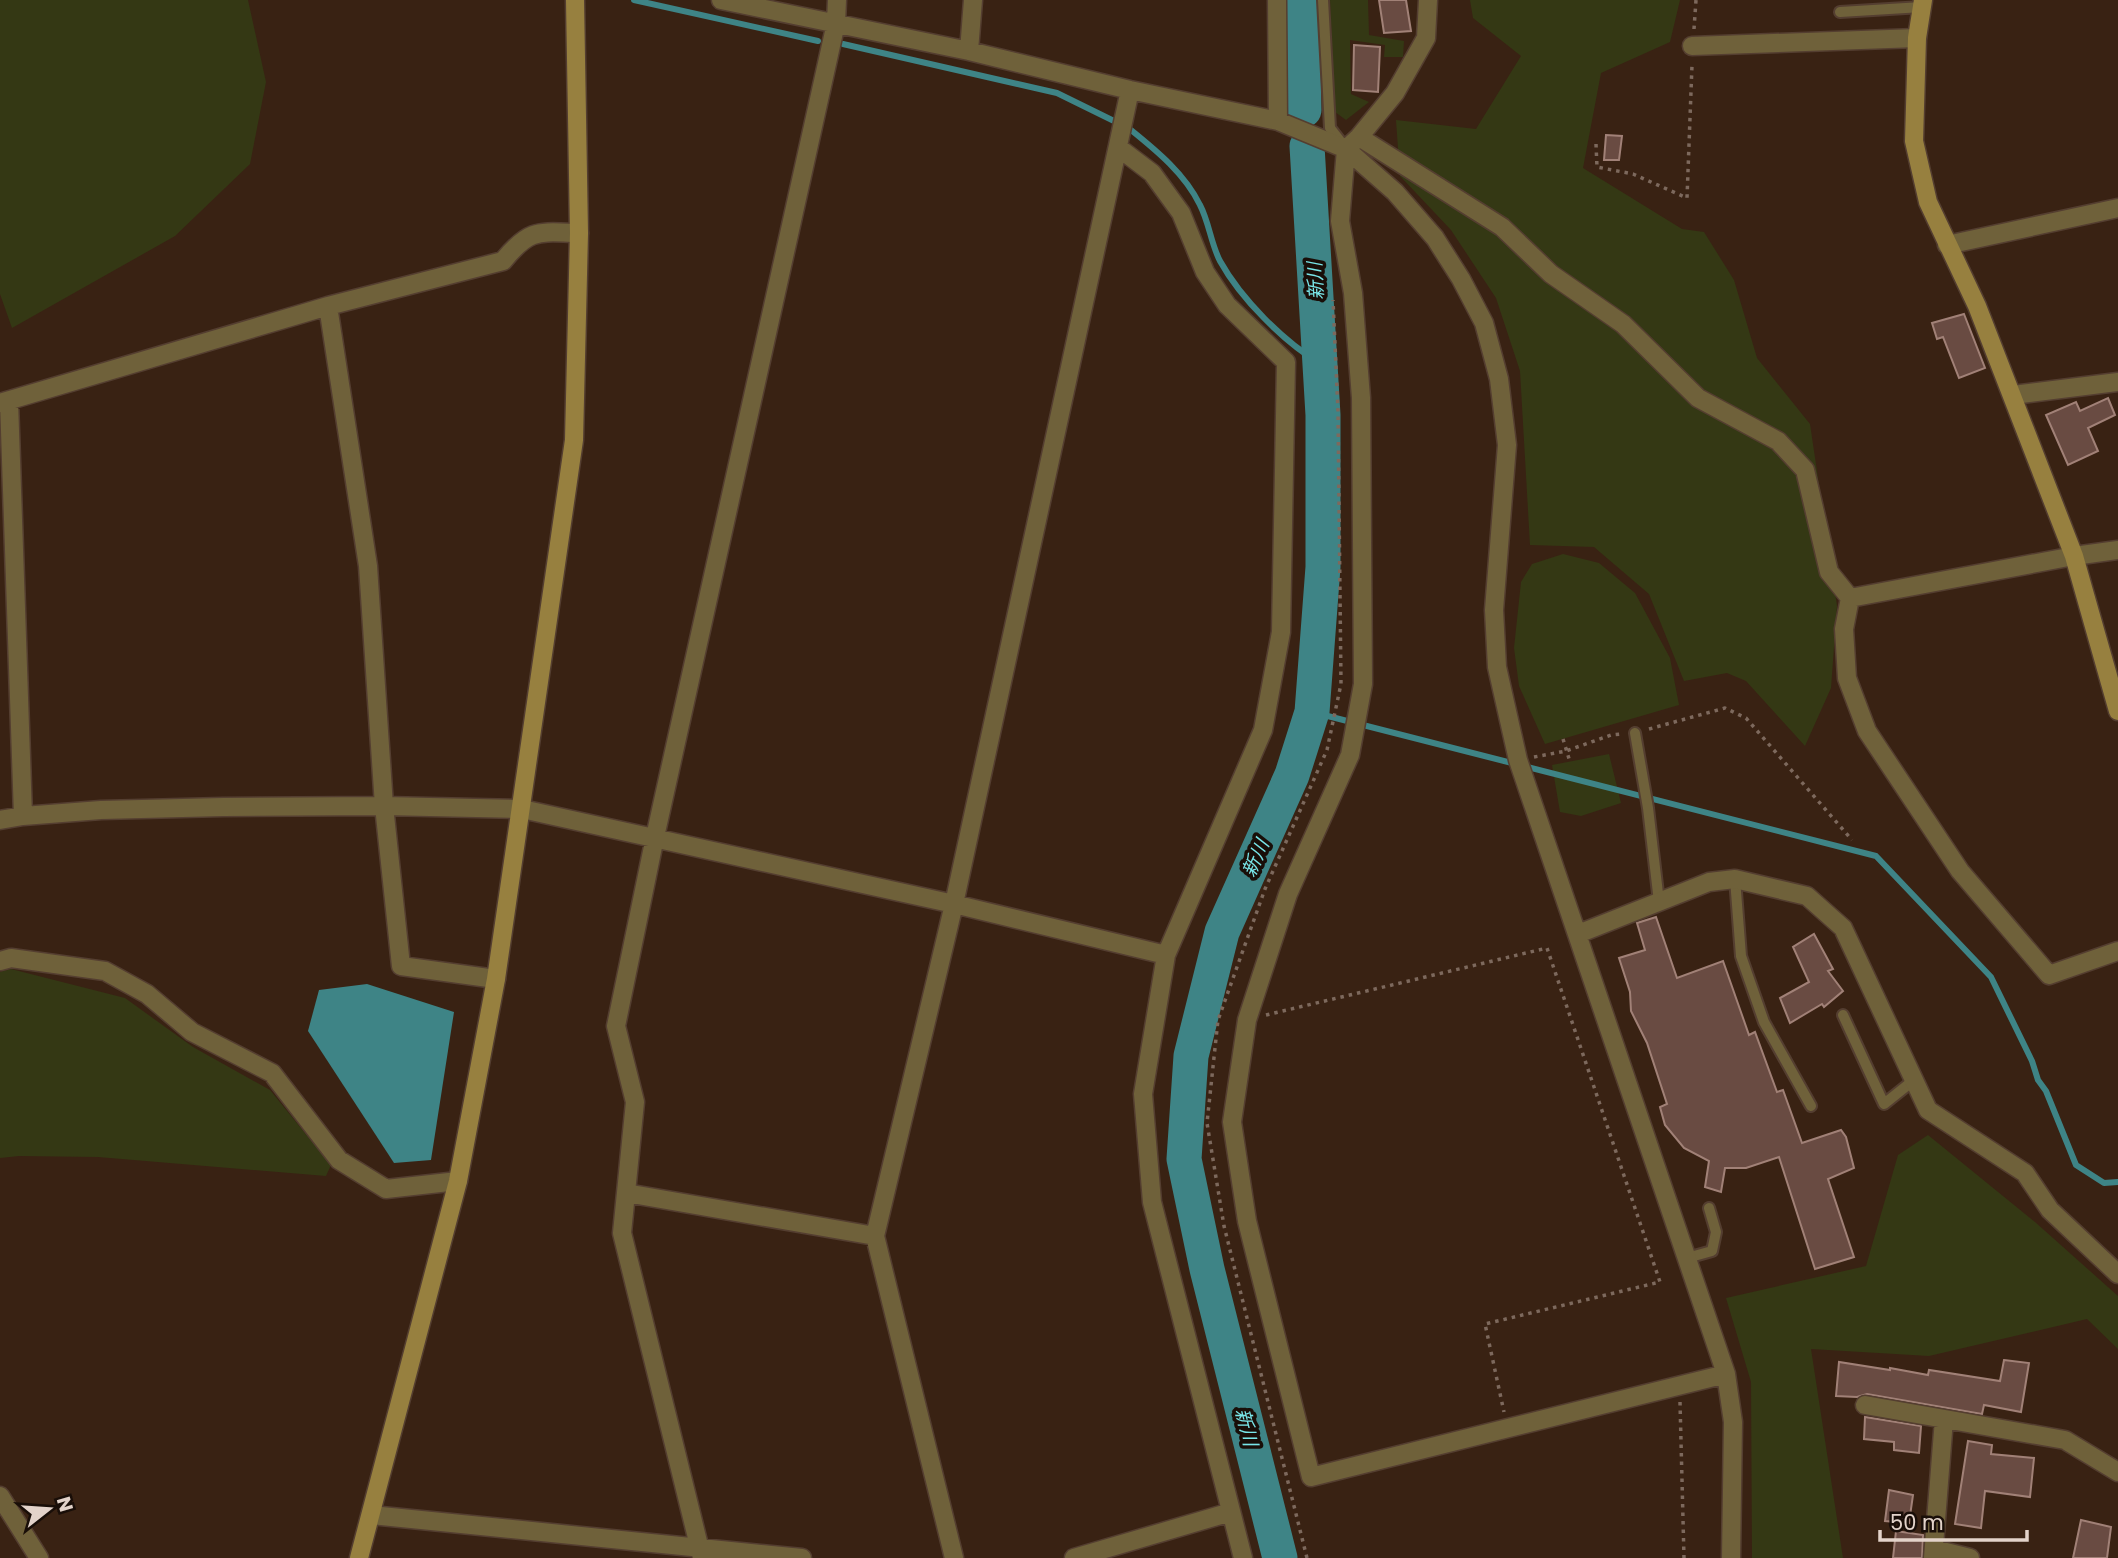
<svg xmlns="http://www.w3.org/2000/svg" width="2118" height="1558" viewBox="0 0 2118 1558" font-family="Poppins,'Noto Sans JP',sans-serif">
<rect width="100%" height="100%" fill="#392213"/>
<path fill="#343814" d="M0 0H248L266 82 250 164 175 236 12 328 0 294Z
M1330 0H1368L1369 35 1404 41 1403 57H1384L1385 45 1350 40 1351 94 1369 102 1346 120 1335 112Z
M1470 0H1680L1670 42 1601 73 1583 168 1682 229 1704 232 1734 280 1757 358 1810 424 1837 606 1831 688 1805 746 1746 681 1727 673 1684 681 1649 594 1594 547 1530 545 1520 371 1496 298 1451 230 1400 176 1396 120 1476 129 1521 56 1473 18Z
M1563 554 1599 563 1635 593 1670 658 1679 705 1545 744 1519 686 1514 648 1521 582 1532 564Z
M1609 754 1621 803 1581 816 1560 812 1552 765Z
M11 969 125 998 193 1047 270 1090 331 1165 326 1176 98 1157 19 1156 0 1158V972Z
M1928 1135 2035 1222 2118 1296V1349L2087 1319 1929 1356 1811 1349 1843 1558H1752L1751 1382 1726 1298 1866 1266 1898 1155Z"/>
<path fill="#3e8486" d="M367 984 454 1012 431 1160 394 1163 308 1031 319 990Z"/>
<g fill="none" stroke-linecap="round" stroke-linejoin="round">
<path stroke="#3e8486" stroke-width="6" d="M634 0 818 41
M843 44 1057 93 1114 121
M1131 130C1157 151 1185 174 1200 205 1209 222 1211 244 1220 261 1241 299 1284 342 1321 364
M1312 712 1876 856 1991 977 2032 1061 2038 1080 2046 1091 2076 1165 2104 1183 2118 1182"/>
<path stroke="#3e8486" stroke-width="35" d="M1302 0 1304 110
M1280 1558 1207 1269 1184 1159 1191 1056 1222 932 1292 775 1312 712 1323 567V415L1307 146"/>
</g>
<path fill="#694b42" stroke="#a18177" stroke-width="2" d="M1379 0H1406L1411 31 1384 33Z
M1354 45 1380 47 1378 92 1353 90Z
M1606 135 1622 136 1619 160H1604Z
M1964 314 1985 368 1959 378 1943 337 1937 339 1932 323Z
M2108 398 2115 415 2088 428 2098 451 2068 465 2046 415 2076 402 2080 411Z
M1656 917 1677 978 1723 961 1749 1035 1755 1032 1777 1092 1783 1090 1802 1143 1841 1130 1846 1137 1854 1168 1828 1179 1854 1257 1815 1269 1779 1157 1746 1168H1725L1721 1192 1705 1187 1709 1161 1684 1148 1665 1125 1660 1107 1667 1104 1647 1043 1631 1011 1630 992 1619 958 1645 950 1637 923Z
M1814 934 1833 969 1828 971 1843 991 1824 1007 1822 1004 1790 1023 1780 998 1809 982 1793 947Z
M2004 1360 2029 1363 2021 1412 1984 1405 1982 1414 1867 1394 1857 1397 1836 1396 1839 1362 1890 1370V1368L1928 1375 1929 1370 2000 1381Z
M1865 1417 1921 1426 1919 1453 1894 1450V1442L1864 1439Z
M1968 1441 1992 1445 1991 1454 2034 1458 2030 1497 1985 1491 1981 1528 1955 1524Z
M1889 1490 1913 1495 1909 1523 1885 1521Z
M2081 1520 2111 1527 2107 1558H2073Z
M1896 1531 1923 1535 1922 1558H1893Z"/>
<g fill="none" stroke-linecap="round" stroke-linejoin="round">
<g stroke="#543e30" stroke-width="14">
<path id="lane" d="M1323 0 1330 128 1344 146
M1840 12 1922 7
M1635 733 1648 808 1659 902
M1735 879 1741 956 1764 1022 1811 1106
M1843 1015 1884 1104 1914 1080
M1687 1258 1712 1251 1716 1232 1709 1208"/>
</g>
<g stroke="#543e30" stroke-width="21">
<path id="street" d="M721 0 969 51 1130 90 1278 121 1346 149 1395 192 1435 238 1461 279 1484 323 1499 379 1507 445 1494 610 1497 667 1518 760 1726 1374 1733 1422 1731 1558
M1277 0 1278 121
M1428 0 1426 38 1395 93 1359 137 1346 149 1340 221 1353 293 1361 398 1363 684 1350 755 1288 894 1247 1020 1232 1122 1247 1221 1311 1477 1726 1374
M1692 46 1917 38
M969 51 973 0
M1359 137 1502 227 1551 274 1623 324 1698 398 1778 441 1805 470 1829 572 1850 598 1844 629 1847 678 1867 731 1960 871 2049 975 2118 951
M1119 148 1152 173 1181 213 1205 272 1227 305 1286 362 1281 632 1263 730 1166 955 1143 1094 1152 1202 1243 1558
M1947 245 2118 208
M328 306 368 566 384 806 401 966 496 979
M2013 395 2118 382
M9 401 23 816
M0 403 328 306 503 261C530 228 538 232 579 233
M1850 598 2074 556 2118 550
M0 820 23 816 101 810 223 807 384 806 522 809 954 904 1166 955
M1578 934 1709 882 1735 879 1807 896 1843 928 1928 1110 2025 1173 2050 1210 2118 1274
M0 961 11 958 105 971 147 994 192 1032 272 1073 339 1160 386 1189 458 1181
M626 1193 875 1236
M1865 1405 2065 1440 2118 1472
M0 1496 39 1558
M371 1515 802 1558
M1934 1549 1970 1558
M702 1558 622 1233 635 1102 616 1026 655 837 836 23 837 0
M954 1558 875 1236 954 904 1130 90
M1074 1558 1231 1512
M1933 1558 1944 1419"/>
</g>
<g stroke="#543e30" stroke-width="21">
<path id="secondary" d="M1923 0 1917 38 1914 141 1928 202 1977 306 2074 556 2118 711
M359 1558 458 1181 496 979 574 440 579 233 575 0"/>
</g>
<path stroke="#7d695d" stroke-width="3.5" stroke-dasharray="3.5 5" stroke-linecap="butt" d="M1694 29 1696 0
M1596 144 1597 167 1633 174 1687 198 1692 65
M1649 729 1725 708 1746 718 1852 840
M1563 739 1570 762
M1534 757 1566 751 1611 735 1621 734
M1266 1015 1547 948 1660 1282 1485 1324 1504 1412
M1680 1402 1684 1558
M1307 1558 1224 1226 1207 1123 1218 1020 1265 889 1327 750 1341 684 1338 411 1333 300"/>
<use href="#lane" stroke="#6f613a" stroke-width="10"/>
<use href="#street" stroke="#6f613a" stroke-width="18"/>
<use href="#secondary" stroke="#97803f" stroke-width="18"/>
</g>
<g text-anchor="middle" stroke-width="7" stroke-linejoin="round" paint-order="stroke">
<g font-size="19" font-style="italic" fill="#79e6e9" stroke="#190e08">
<text transform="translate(1315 281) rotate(-93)" y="7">新川</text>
<text transform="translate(1255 858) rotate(-66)" y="7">新川</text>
<text transform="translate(1247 1427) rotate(76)" y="7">新川</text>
</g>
</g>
<g transform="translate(49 1509) rotate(73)" stroke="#190e08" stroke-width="5" paint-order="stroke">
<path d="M0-5L12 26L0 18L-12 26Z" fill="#e3d3ca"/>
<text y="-10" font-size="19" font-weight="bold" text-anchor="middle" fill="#e3d3ca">N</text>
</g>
<path d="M1880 1530v10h147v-10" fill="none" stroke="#e3d3ca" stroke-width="3.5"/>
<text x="1890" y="1530" font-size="21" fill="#e3d3ca" stroke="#190e08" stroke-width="5" paint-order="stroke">50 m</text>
</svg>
